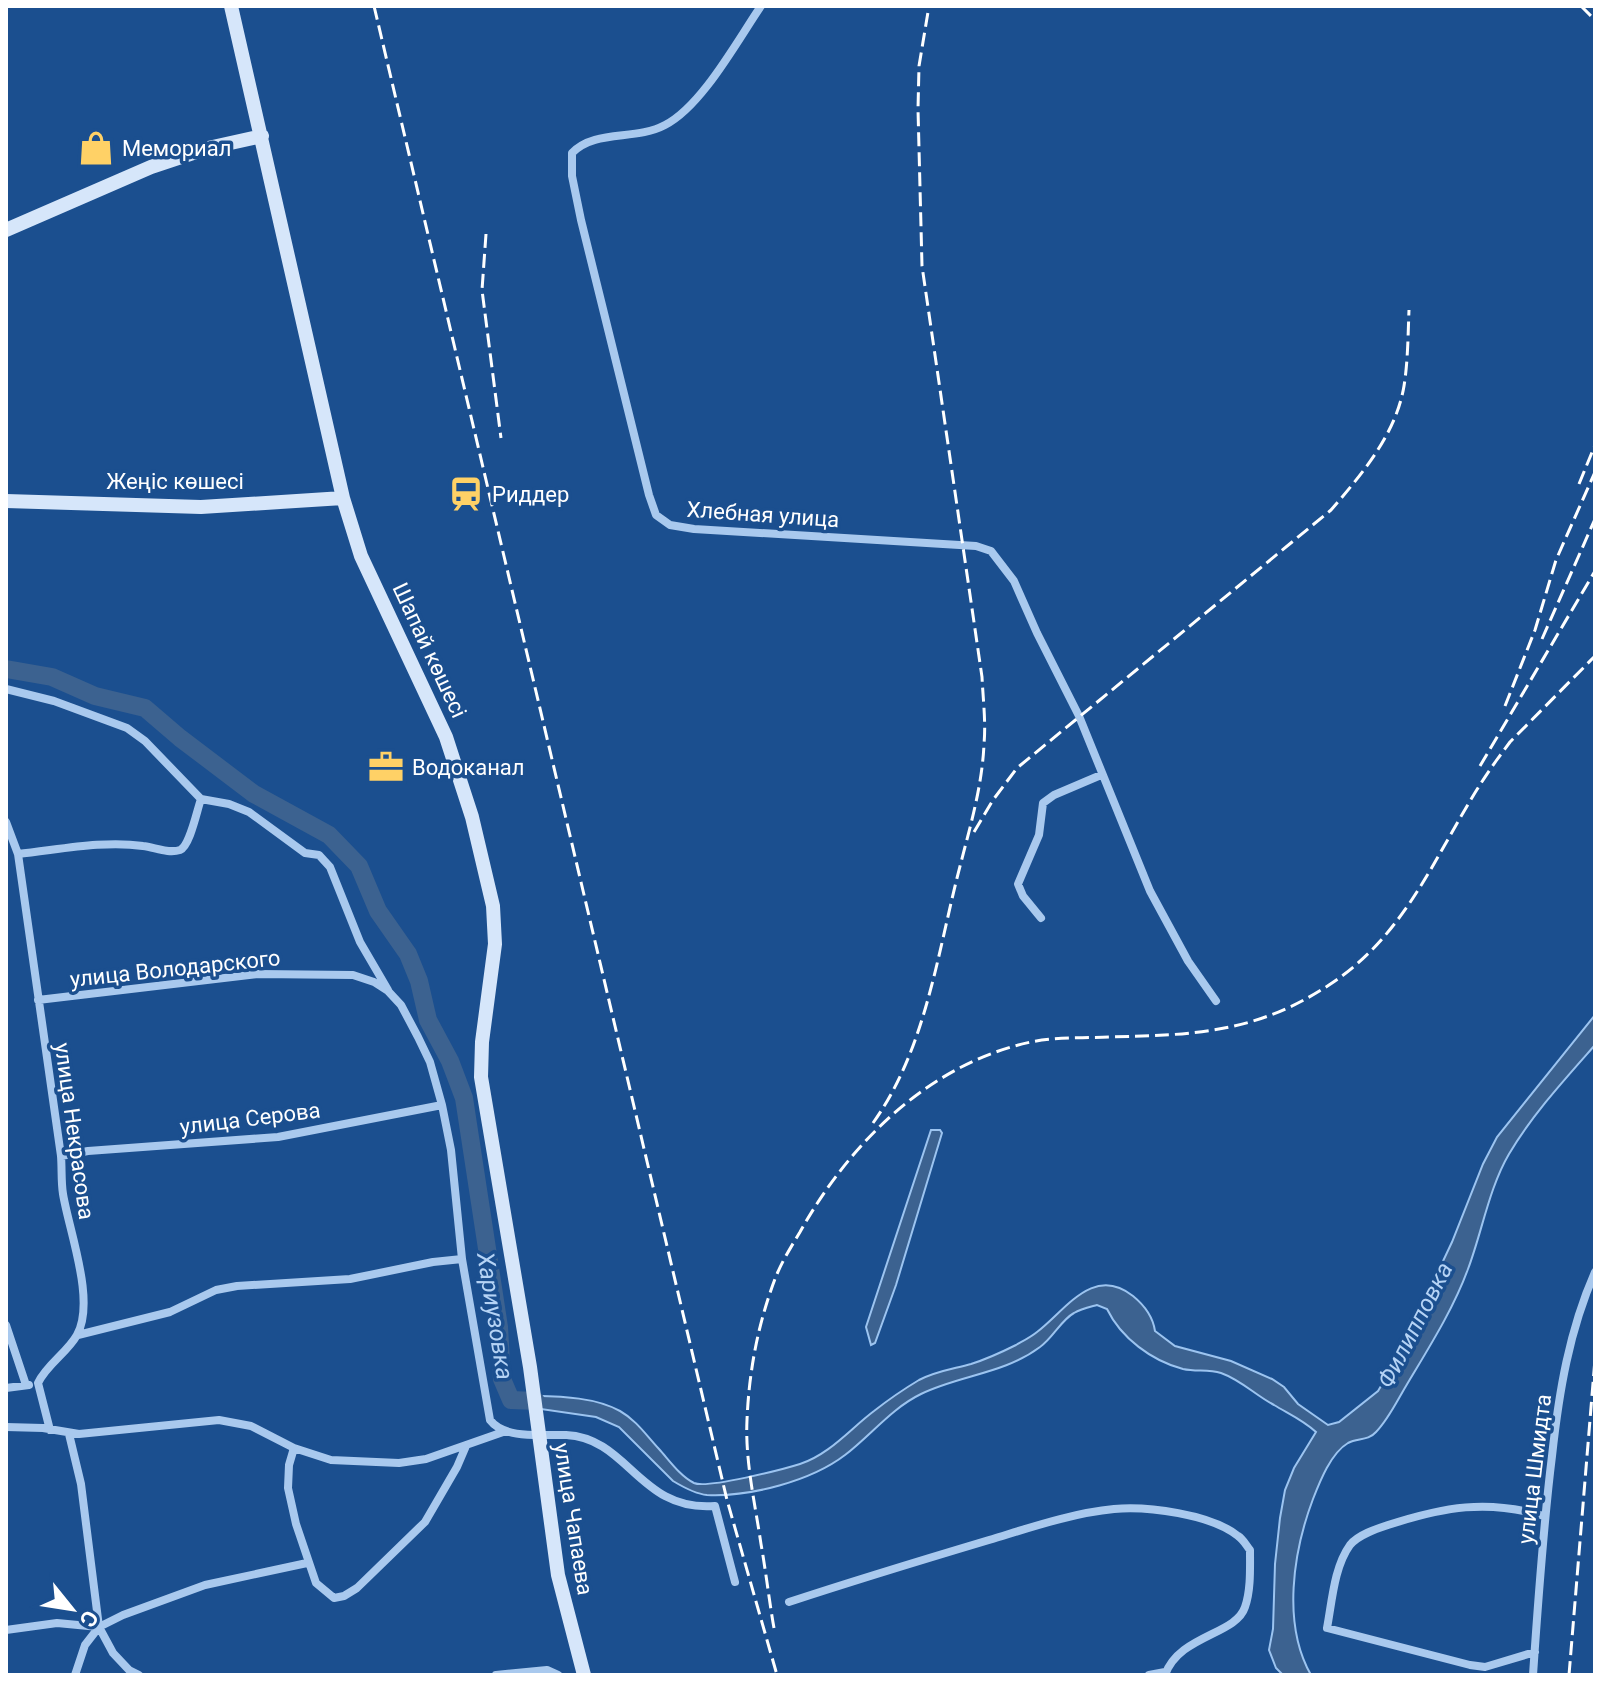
<svg xmlns="http://www.w3.org/2000/svg" width="1601" height="1681" viewBox="0 0 1601 1681" font-family="Roboto,sans-serif">
<rect width="100%" height="100%" fill="#1b4f8f"/>
<path fill="#3c6290" stroke="#9cc4f0" stroke-width="2" d="M1595 1015V1045C1565 1079 1532 1115 1509 1154 1489 1188 1482 1232 1468 1269 1453 1310 1428 1349 1406 1386 1397 1401 1388 1420 1376 1432 1368 1441 1358 1438 1348 1443 1331 1453 1320 1481 1313 1499 1293 1552 1282 1624 1311 1675H1283L1276 1668 1269 1650 1273 1629 1275 1564 1280 1518 1285 1490 1294 1468 1316 1432C1303 1420 1289 1414 1274 1405 1255 1395 1241 1380 1221 1373 1208 1369 1196 1372 1183 1369 1152 1361 1121 1338 1107 1309L1097 1305C1090 1307 1081 1309 1074 1313 1061 1320 1053 1338 1040 1347 1004 1374 960 1375 921 1394 892 1408 871 1435 845 1455 811 1481 750 1497 707 1495 695 1494 683 1487 673 1481L619 1427 596 1417 513 1405V1395C547 1397 589 1394 620 1411 636 1420 646 1435 659 1449 669 1460 680 1476 694 1483 707 1489 784 1469 800 1464 830 1454 850 1429 874 1411 888 1400 904 1389 919 1380 936 1371 953 1369 971 1364 987 1359 1002 1352 1016 1345 1023 1341 1031 1337 1037 1332 1065 1311 1093 1264 1133 1296 1144 1305 1153 1317 1155 1331L1175 1346 1231 1361 1272 1379 1284 1387 1298 1404 1328 1425 1339 1422 1378 1391 1396 1361 1452 1242 1483 1164 1497 1137Z
M931 1130H940L942 1133 896 1285 875 1343 871 1345 866 1327Z"/>
<g fill="none" stroke-linecap="round" stroke-linejoin="round">
<path stroke="#3c6290" stroke-width="18" d="M6 669 52 677 95 696 145 708 180 738 254 794 329 835 359 866 378 911 408 954 419 981 428 1020 450 1061 464 1098 499 1327 502 1379 511 1400 536 1401"/>
<path stroke="#a9c9ee" stroke-width="8" d="M761 6C737 41 702 106 665 125 635 141 595 129 572 153V176L581 220 649 495 656 515 670 525 694 529 976 546 991 551 1014 581 1037 633 1079 716 1150 891 1188 961 1216 1001
M6 689 54 701 127 728 145 741 201 799 229 804 249 812 305 853 319 855 330 867 360 942 388 990
M6 822 18 854 61 1156C62 1169 61 1182 63 1194 69 1231 96 1301 77 1335 67 1353 47 1364 38 1383L50 1430
M18 854C58 850 103 840 143 846 154 847 168 854 180 850 190 846 197 810 201 799
M1041 918 1023 896 1018 884 1039 835 1043 803 1054 795 1101 775
M38 1000 258 974 353 975 374 982 388 991 401 1005 418 1037 430 1062 442 1105 451 1150 462 1259 490 1420C505 1440 544 1434 566 1435 629 1438 639 1512 715 1506L735 1582
M61 1156 88 1151 278 1137 442 1105
M6 1325 26 1385
M78 1335 170 1312 216 1290 237 1286 350 1279 433 1262 462 1259
M6 1388 29 1385
M6 1427 43 1428 79 1434 219 1420 251 1426 294 1448 331 1460 399 1463 426 1459 506 1431
M69 1434 81 1484 99 1627 113 1653 129 1670 139 1675
M294 1448 289 1465 288 1488 296 1524 316 1583 334 1598 344 1596 357 1588 425 1522 457 1467 466 1446
M789 1602C856 1580 922 1560 989 1540 1029 1528 1072 1513 1114 1509 1147 1506 1211 1514 1238 1536 1243 1539 1246 1545 1250 1550 1250 1568 1251 1590 1245 1607 1236 1635 1179 1635 1165 1675
M6 1630 57 1623 99 1627 123 1615 205 1585 307 1563
M1535 1652 1485 1667 1470 1665 1327 1628C1332 1602 1334 1567 1350 1545 1358 1535 1376 1529 1388 1525 1444 1507 1487 1499 1544 1516
M75 1675 85 1645 99 1627
M496 1675 547 1670 558 1675
M1149 1675 1165 1672
M1533 1675C1538 1602 1543 1528 1552 1456 1559 1392 1569 1331 1595 1272"/>
<path stroke="#d6e6fa" stroke-width="14" d="M231 6 343 498 361 556 446 737 472 817 493 906 495 944 482 1042 481 1077 530 1367 558 1575 584 1675
M6 230 151 167 208 148 262 136
M6 501 201 507 343 498"/>
<path stroke="#fff" stroke-width="3" stroke-dasharray="14 6" stroke-linecap="butt" d="M374 6 727 1500 777 1675
M1581 6 1595 20
M486 234 482 290 501 438
M1579 484 1595 445
M1542 639 1595 519
M1505 706 1535 630 1556 560 1595 472
M1480 766 1595 571
M974 832 993 800 1017 768 1331 510C1362 474 1396 434 1404 386 1408 361 1408 334 1409 310
M873 1123C923 1053 936 964 956 882 967 837 982 791 984 744 986 722 983 699 982 677L922 266 918 109 919 66 929 6
M774 1628C769 1600 766 1572 761 1544 755 1503 745 1461 747 1420 749 1371 758 1324 775 1279 781 1263 791 1247 800 1232 849 1144 928 1064 1031 1042 1056 1037 1083 1038 1109 1037 1194 1035 1256 1033 1329 985 1414 930 1440 839 1496 761L1510 742 1595 656
M1569 1675 1595 1359"/>
</g>
<defs>
<g id="shop-bare" transform="scale(2.76)"><path d="M-5-2.5h2.3a2.7 3.5 0 0 1 5.4 0H5L5.5 6h-11ZM-1.5-2.5h3a1.5 2.3 0 0 0-3 0Z" fill="#ffd166" stroke="#1b4f8f" stroke-width="2.5" paint-order="stroke"/></g>
<g id="station-bare" transform="scale(2.76)"><path d="M-3-6H3Q5-6 5-4V2Q5 4 3 4L4.5 6H3L1.5 4h-3L-3 6H-4.5L-3 4Q-5 4-5 2V-4Q-5-6-3-6ZM-3.5-4v3h7v-3ZM-3.5 1v1.5H-2V1ZM2 1v1.5H3.5V1Z" fill="#ffd166" stroke="#1b4f8f" stroke-width="2.5" paint-order="stroke"/></g>
<g id="office-bare" transform="scale(2.76)"><path d="M-6-3h4V-5.5h4V-3h4V5H-6ZM-1-4.5V-3h2v-1.5ZM-6 0V1H6V0Z" fill="#ffd166" stroke="#1b4f8f" stroke-width="2.5" paint-order="stroke"/></g>
</defs>
<g fill-rule="evenodd">
<use href="#shop-bare" x="96" y="148"/>
<use href="#station-bare" x="466" y="494"/>
<use href="#office-bare" x="386" y="767"/>
</g>
<g text-anchor="middle" stroke-width="7" stroke-linejoin="round" paint-order="stroke">
<g font-size="22" fill="#fff" stroke="#1b4f8f" text-anchor="start">
<text x="122" y="156">Мемориал</text>
<text x="492" y="502">Риддер</text>
<text x="412" y="775">Водоканал</text>
</g>
<g font-size="22" fill="#fff" stroke="#1b4f8f">
<text x="175" y="489">Жеңіс көшесі</text>
<text transform="translate(763 514) rotate(4)" y="8">Хлебная улица</text>
<text transform="translate(430 650) rotate(65)" y="8">Шапай көшесі</text>
<text transform="translate(175 968) rotate(-6)" y="8">улица Володарского</text>
<text transform="translate(250 1118) rotate(-7)" y="8">улица Серова</text>
<text transform="translate(75 1131) rotate(82)" y="8">улица Некрасова</text>
<text transform="translate(1534 1469) rotate(-83)" y="8">улица Шмидта</text>
<text transform="translate(574 1519) rotate(81)" y="8">улица Чапаева</text>
</g>
<g font-size="24" font-style="italic" fill="#b5d3f5" stroke="#1b4f8f">
<text transform="translate(495 1316) rotate(81)" y="8">Хариузовка</text>
<text transform="translate(1415 1325) rotate(-63)" y="8">Филипповка</text>
</g>
</g>
<rect width="1601" height="1681" fill="none" stroke="#ffffff" stroke-width="16"/>
<g transform="translate(72 1609) rotate(120)" stroke="#1b4f8f" stroke-width="6" paint-order="stroke">
<path d="M0-6L14 30L0 20L-14 30Z" fill="#ffffff"/>
<text y="-12" font-size="22" font-weight="bold" text-anchor="middle" fill="#ffffff">С</text>
</g>
</svg>
